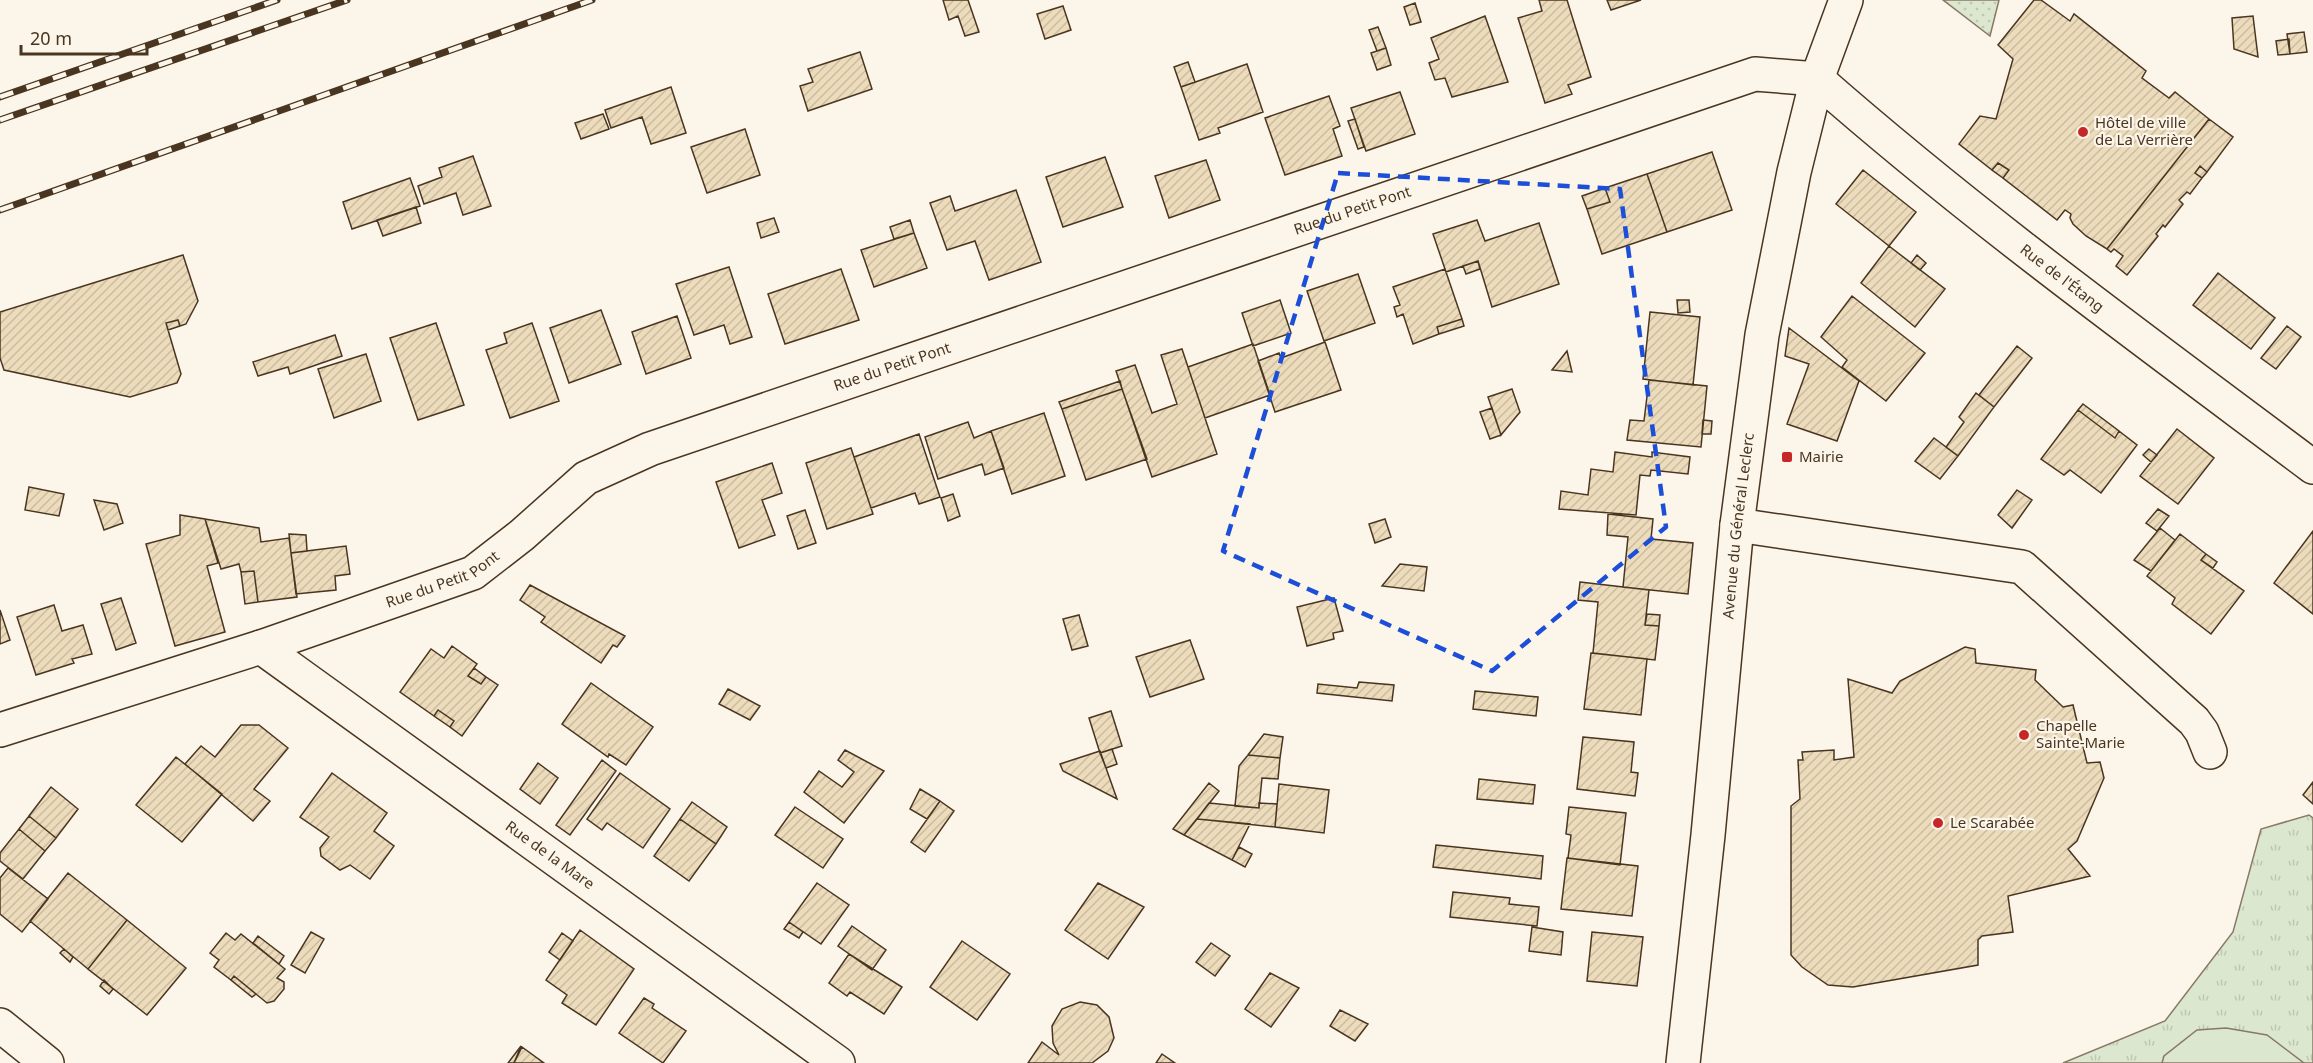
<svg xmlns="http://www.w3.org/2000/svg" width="2313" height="1063" viewBox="0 0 2313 1063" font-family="'Noto Sans',sans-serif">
<defs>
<pattern id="grass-tufts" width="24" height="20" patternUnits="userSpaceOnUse" patternTransform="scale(1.5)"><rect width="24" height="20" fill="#dce7d0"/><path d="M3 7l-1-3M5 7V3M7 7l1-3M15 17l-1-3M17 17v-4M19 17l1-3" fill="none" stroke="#bec7b2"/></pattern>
<pattern id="garden-dots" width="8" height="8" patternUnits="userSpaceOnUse" patternTransform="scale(1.5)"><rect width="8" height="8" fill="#dce7d0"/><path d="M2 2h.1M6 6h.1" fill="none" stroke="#bec7b2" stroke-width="1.8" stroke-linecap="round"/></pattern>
<pattern id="building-hatch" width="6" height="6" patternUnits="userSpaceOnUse" patternTransform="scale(1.5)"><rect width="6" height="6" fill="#ecdcbc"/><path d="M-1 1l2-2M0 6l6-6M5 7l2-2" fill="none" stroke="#ccbda1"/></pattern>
</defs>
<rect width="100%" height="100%" fill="#fbf6e9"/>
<path fill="url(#grass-tufts)" stroke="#887966" stroke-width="1.5" d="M2309 815 2313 818V1063H2063L2165 1021 2233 932 2261 829Z"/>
<path fill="#dce7d0" stroke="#887966" stroke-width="1.5" d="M2226 1028 2267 1035 2304 1063H2162L2164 1056 2197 1030Z"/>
<path fill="url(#garden-dots)" stroke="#887966" stroke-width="1.5" d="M1943 0H1999L1990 36Z"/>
<path fill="url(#building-hatch)" stroke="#4a3520" stroke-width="1.5" d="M943 0H968L979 32 965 36 958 16 949 20Z
M1539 0H1567L1591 77 1568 85 1572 94 1545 103 1518 18 1542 11Z
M1607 0H1641L1611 10Z
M2034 0H2041L2070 21 2074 14 2146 71 2142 78 2169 98 2175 92 2209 119 2107 249 2086 236 2073 224 2070 218 2071 214 2065 210 2057 220 2003 178 2009 170 1998 163 1992 170 1959 144 1980 116 1996 119 2013 59 1998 45Z
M1415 3 1421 22 1410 25 1404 7Z
M1063 6 1071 30 1045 39 1037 14Z
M1485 16 1508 82 1452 97 1445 78 1435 80 1429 63 1439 59 1431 38Z
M2253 16 2258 57 2234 49 2232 18Z
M1378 27 1386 48 1377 51 1369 30Z
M2304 32 2307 52 2290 54 2287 34Z
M2289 39 2290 54 2278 55 2276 41Z
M1386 48 1391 65 1377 70 1371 53Z
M860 52 872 89 808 111 800 86 813 82 808 69Z
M1188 62 1195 82 1181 87 1174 67Z
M1247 64 1263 112 1218 128 1220 133 1199 140 1181 87Z
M671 87 686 133 651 144 642 117 611 128 605 110Z
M1400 92 1415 134 1366 151 1351 108Z
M1329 96 1340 126 1333 129 1342 156 1285 175 1265 118Z
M603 114 609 129 581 139 575 123Z
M1355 119 1364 147 1358 149 1348 121Z
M2209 119 2233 137 2207 172 2200 166 2195 173 2202 178 2190 194 2187 192 2179 200 2183 204 2165 227 2163 225 2156 234 2158 236 2127 275 2116 266 2123 256 2114 249 2111 252 2107 249Z
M745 129 760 175 707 193 691 147Z
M1712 152 1732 210 1667 232 1647 174Z
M473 156 491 206 463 215 456 193 424 204 418 186 442 177 439 168Z
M1105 157 1123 207 1063 227 1046 177Z
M1206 160 1220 200 1169 218 1155 176Z
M1998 163 2009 170 2003 178 1992 170Z
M2200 166 2207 172 2202 178 2195 173Z
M1863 170 1916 212 1889 246 1836 204Z
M1647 174 1667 232 1602 254 1587 209 1610 202 1605 188Z
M410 178 420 206 352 229 343 202Z
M1605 188 1610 202 1587 209 1582 196Z
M1016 190 1041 262 989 280 975 241 947 250 930 203 950 196 955 211Z
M416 207 421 223 383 236 377 220Z
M774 218 779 232 761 238 757 223Z
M910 220 914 233 894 239 890 227Z
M1477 220 1485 241 1539 223 1559 284 1492 307 1478 261 1446 272 1433 234Z
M914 233 927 268 874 287 861 250Z
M1889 246 1945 289 1915 327 1861 283Z
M183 255 198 301 186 324 180 326 178 320 166 323 181 374 177 383 130 397 4 370 0 358V312Z
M1917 255 1926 263 1920 270 1911 263Z
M1478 261 1480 269 1466 274 1463 266Z
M729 267 752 337 730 344 724 325 694 335 676 284Z
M841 269 859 320 785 344 768 294Z
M1445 269 1462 319 1437 327 1439 334 1413 344 1403 314 1397 317 1394 307 1400 305 1393 287Z
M2218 273 2275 318 2251 349 2193 305Z
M1358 274 1375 323 1324 341 1307 291Z
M1852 296 1925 353 1886 401 1842 367 1847 360 1821 337Z
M1280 300 1291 333 1253 346 1242 313Z
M1677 300H1689L1690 312 1678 313Z
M601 310 621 364 569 383 550 328Z
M1650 312 1700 317 1693 385 1643 379Z
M677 316 691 358 646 374 632 332Z
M1462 319 1464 326 1439 334 1437 327Z
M178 320 180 326 168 330 166 323Z
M436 323 464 405 418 420 390 338Z
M532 323 559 401 510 418 486 350 507 343 504 333Z
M2287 326 2301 337 2276 369 2261 358Z
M1789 328 1859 381 1837 441 1787 424 1809 364 1785 356Z
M335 335 342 356 290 374 288 367 258 376 253 362Z
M1325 342 1341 390 1275 412 1258 361 1279 353 1281 358Z
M1253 344 1270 395 1205 418 1188 367Z
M2017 346 2032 358 1994 407 1979 395Z
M1182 349 1217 454 1152 477 1116 371 1135 365 1152 413 1177 404 1161 355Z
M1567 351 1572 372 1552 370Z
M366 354 381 401 334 418 318 369Z
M1649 380 1707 386 1701 447 1627 440 1630 420 1644 421Z
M1120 381 1122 389 1062 409 1059 402Z
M1122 389 1147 459 1086 480 1062 409Z
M1512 389 1520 412 1501 435 1488 397Z
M1976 393 1994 407 1958 456 1946 447 1964 422 1959 417Z
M2083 404 2119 431 2115 438 2078 410Z
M1492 408 1501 435 1490 439 1480 412Z
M2078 410 2115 438 2119 431 2137 445 2101 493 2070 470 2064 475 2041 459Z
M1044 413 1065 476 1012 494 991 431Z
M1703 420 1712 421 1711 434H1702Z
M968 422 974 438 991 431 1004 468 985 475 982 464 938 479 925 437Z
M2177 429 2214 458 2178 504 2140 476Z
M919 434 940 497 919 504 915 493 871 508 854 457Z
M1934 438 1958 456 1940 479 1915 461Z
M851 448 873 514 827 529 806 463Z
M2149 449 2157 455 2151 462 2143 455Z
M1615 452 1652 457V452L1690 457 1688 474 1651 470 1650 476 1640 475 1636 515 1559 509 1561 491 1588 495 1591 469 1613 472Z
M772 463 782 493 762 500 775 535 739 548 716 482Z
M29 487 64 494 59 516 25 510Z
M2017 490 2032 500 2012 528 1998 515Z
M953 494 960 516 948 521 941 498Z
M94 500 117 504 123 523 104 530Z
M2158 509 2169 516 2157 531 2146 523Z
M805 510 816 543 798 549 787 516Z
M1608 514 1653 519 1651 539 1693 543 1688 594 1623 587 1628 537 1607 535Z
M180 515 205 519 218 563 207 566 225 632 175 646 146 544 180 535Z
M205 519 259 528 261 542 289 538 297 597 258 602 254 571 241 572 239 564 221 569Z
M1385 519 1391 537 1375 543 1369 524Z
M2160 528 2175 540 2151 571 2134 560Z
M2313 531V614L2274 583Z
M289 534 306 535 307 551 291 553Z
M2180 534 2206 554 2201 560 2244 591 2211 634 2172 604 2175 598 2147 576Z
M346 546 350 574 335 576 336 590 296 594 291 553Z
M2206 554 2217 562 2213 568 2201 560Z
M1400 564 1427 567 1424 591 1382 586Z
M254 571 258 602 245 604 241 572Z
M1580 582 1649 590 1645 625 1659 626 1655 660 1593 653 1598 602 1578 600Z
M530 585 625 636 617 647 613 645 601 663 541 622 545 617 520 600Z
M121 598 136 643 116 650 101 604Z
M1334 598 1343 631 1333 633 1334 639 1307 646 1297 607Z
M54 605 62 631 83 625 92 654 72 659 74 663 36 675 17 617Z
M0 610 10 640 0 644Z
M1647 614 1660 615 1659 626 1645 625Z
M1079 615 1088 646 1072 650 1063 619Z
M1190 640 1204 679 1150 697 1136 657Z
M452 646 477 664 468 676 481 684 486 677 498 685 462 736 450 727 454 721 438 710 434 716 400 692 431 649 444 658Z
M1965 647 1975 649 1976 663 2036 670 2035 680 2063 707 2073 705 2087 763 2100 762 2104 778 2077 841 2068 849 2090 876 2008 896 2013 932 1982 936 1978 940V965L1853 987 1828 985 1802 967 1791 955V806L1800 799 1798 760H1803L1802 752 1834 750V760L1854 757 1848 679 1892 693 1900 681Z
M1591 653 1647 659 1641 715 1584 709Z
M474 668 486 677 481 684 468 676Z
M1359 682 1394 685 1392 701 1317 693 1318 684 1357 688Z
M591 683 653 727 626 765 609 754 608 757 562 724Z
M728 689 760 706 750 720 719 704Z
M1475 691 1538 697 1536 716 1473 709Z
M438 710 454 721 450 727 434 716Z
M1111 711 1122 746 1100 753 1089 718Z
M241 725H259L288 748 254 789 270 801 253 821 185 764 201 746 215 757Z
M1264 734 1283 737 1280 758 1248 755Z
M1583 737 1634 742 1631 772 1638 773 1635 796 1577 789Z
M1112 749 1117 764 1106 768 1100 753Z
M845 750 884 771 844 823 804 792 819 771 842 787 854 772 838 760Z
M1100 751 1106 768 1117 799 1063 771 1060 764Z
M1248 755 1280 758 1278 779 1262 778 1259 808 1235 806 1239 766Z
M176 757 222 794 182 842 136 805Z
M602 760 616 771 570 835 556 825Z
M538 763 558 778 540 804 520 789Z
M332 773 387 813 374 831 394 846 370 879 350 865 340 870 321 856 320 848 329 837 300 817Z
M620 773 670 809 643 848 607 823 602 830 587 819Z
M1479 779 1535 785 1533 804 1477 799Z
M2313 782V804L2303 795Z
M1209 783 1219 791 1184 835 1173 829Z
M1279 784 1329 790 1324 833 1275 827Z
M51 787 78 809 56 838 29 816Z
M920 789 940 801 927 819 910 809Z
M940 801 954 811 925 852 911 842Z
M692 802 727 827 716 844 680 819Z
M1209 803 1259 808V803L1277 804 1275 827 1197 819Z
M795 807 843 839 823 868 775 835Z
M1569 807 1626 813 1620 865 1568 858 1571 835 1566 834Z
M29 816 56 838 45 851 19 829Z
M680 819 716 844 689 881 654 856Z
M1197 819 1250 824 1232 860 1184 835Z
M19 829 45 851 23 879 0 861V853Z
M1436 845 1543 856 1541 879 1433 867Z
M1239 847 1252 854 1245 867 1232 860Z
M1567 858 1638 866 1632 916 1561 909Z
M8 868 48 899 22 932 0 914V878Z
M68 873 127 920 88 969 30 921Z
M817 883 849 905 821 944 789 922Z
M1098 883 1144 907 1108 959 1065 930Z
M1453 892 1510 898 1509 904 1539 907 1537 926 1450 917Z
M127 920 186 968 147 1015 88 969Z
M789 922 803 932 799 938 784 929Z
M852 926 886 950 872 970 838 946Z
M1532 927 1563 932 1561 955 1529 951Z
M580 930 634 969 596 1025 562 1003 567 995 546 980Z
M311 932 324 939 305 973 291 965Z
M1592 932 1643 937 1637 986 1587 981Z
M226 933 235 940 241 934 285 969 277 978 284 982V989L274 1001 267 1003 234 976 231 980 214 967 219 960 210 953Z
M562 933 573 941 560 960 549 952Z
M258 936 284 956 279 964 253 943Z
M962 941 1010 974 977 1020 930 987Z
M1211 943 1230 956 1215 976 1196 962Z
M64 949 73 957 70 962 60 953Z
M849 954 902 987 884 1014 850 992 847 996 829 983Z
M1270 973 1299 988 1271 1027 1245 1009Z
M234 976 256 994 252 997 231 980Z
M104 980 113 989 109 994 100 986Z
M644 998 654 1004 652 1008 686 1031 663 1063 619 1033Z
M1080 1002 1097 1005 1109 1017 1114 1038 1108 1051 1092 1063H1028L1042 1042 1059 1055 1053 1043 1052 1026 1062 1009Z
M1340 1010 1368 1024 1355 1041 1330 1026Z
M521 1046 514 1063H508Z
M522 1047 544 1063H514Z
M1162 1054 1175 1063H1156Z"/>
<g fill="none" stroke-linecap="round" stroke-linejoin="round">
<g stroke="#4a3520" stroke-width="36">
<g id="minor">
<path d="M1737 525 2022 567 2194 721 2202 732 2210 752"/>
<path id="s1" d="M261 647 838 1063"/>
<path d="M0 1025 47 1063"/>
<path id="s2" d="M1683 1063 1708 835 1737 525 1762 335 1794 172 1817 79C1974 217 2145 341 2313 467"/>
</g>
</g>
<g stroke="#4a3520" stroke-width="36">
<g id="tertiary">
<path id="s3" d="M0 730 261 647 473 573 522 535 586 478 650 449 1755 74 1817 79 1846 0"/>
</g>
</g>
<use href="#minor" stroke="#fbf6e9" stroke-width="33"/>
<use href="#tertiary" stroke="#fbf6e9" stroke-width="33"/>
<g stroke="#4a3520" stroke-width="7">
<path id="rail" d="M0 97 277 0
M0 120 347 0
M0 210 592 0"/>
</g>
<use href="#rail" stroke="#fbf6e9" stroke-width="4.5" stroke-dasharray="14" stroke-linecap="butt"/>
</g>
<path fill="none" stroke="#1d4ed8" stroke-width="4.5" stroke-dasharray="12 8" stroke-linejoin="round" d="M1338 173 1620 189 1666 527 1492 671 1223 551Z"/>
<g fill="#c62828" stroke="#fbf6e9" stroke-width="2">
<circle cx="2083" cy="132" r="6"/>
<rect x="1781" y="451" width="12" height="12" rx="3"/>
<circle cx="2024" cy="735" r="6"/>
<circle cx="1938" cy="823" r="6"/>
</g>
<g text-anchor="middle" stroke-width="4.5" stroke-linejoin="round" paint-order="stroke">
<g font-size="15" fill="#4a3520" stroke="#fbf6e9" text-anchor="start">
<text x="2095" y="128">Hôtel de ville<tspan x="2095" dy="17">de La Verrière</tspan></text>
<text x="1799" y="462">Mairie</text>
<text x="2036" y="731">Chapelle<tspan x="2036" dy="17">Sainte-Marie</tspan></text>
<text x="1950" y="828">Le Scarabée</text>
</g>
<g font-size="15" fill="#4a3520" stroke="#fbf6e9">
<text dy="5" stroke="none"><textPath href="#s3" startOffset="1458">Rue du Petit Pont</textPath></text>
<text dy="5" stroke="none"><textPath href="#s2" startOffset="1310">Rue de l'Étang</textPath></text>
<text dy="5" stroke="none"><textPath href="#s3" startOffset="972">Rue du Petit Pont</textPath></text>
<text dy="5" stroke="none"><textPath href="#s2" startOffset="540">Avenue du Général Leclerc</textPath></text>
<text dy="5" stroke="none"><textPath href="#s3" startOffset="468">Rue du Petit Pont</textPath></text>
<text dy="5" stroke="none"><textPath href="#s1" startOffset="356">Rue de la Mare</textPath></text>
</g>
</g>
<path d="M21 45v9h126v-9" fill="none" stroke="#4a3520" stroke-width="3"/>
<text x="30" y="45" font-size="18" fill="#4a3520" stroke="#fbf6e9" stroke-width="4.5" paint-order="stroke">20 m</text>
</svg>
